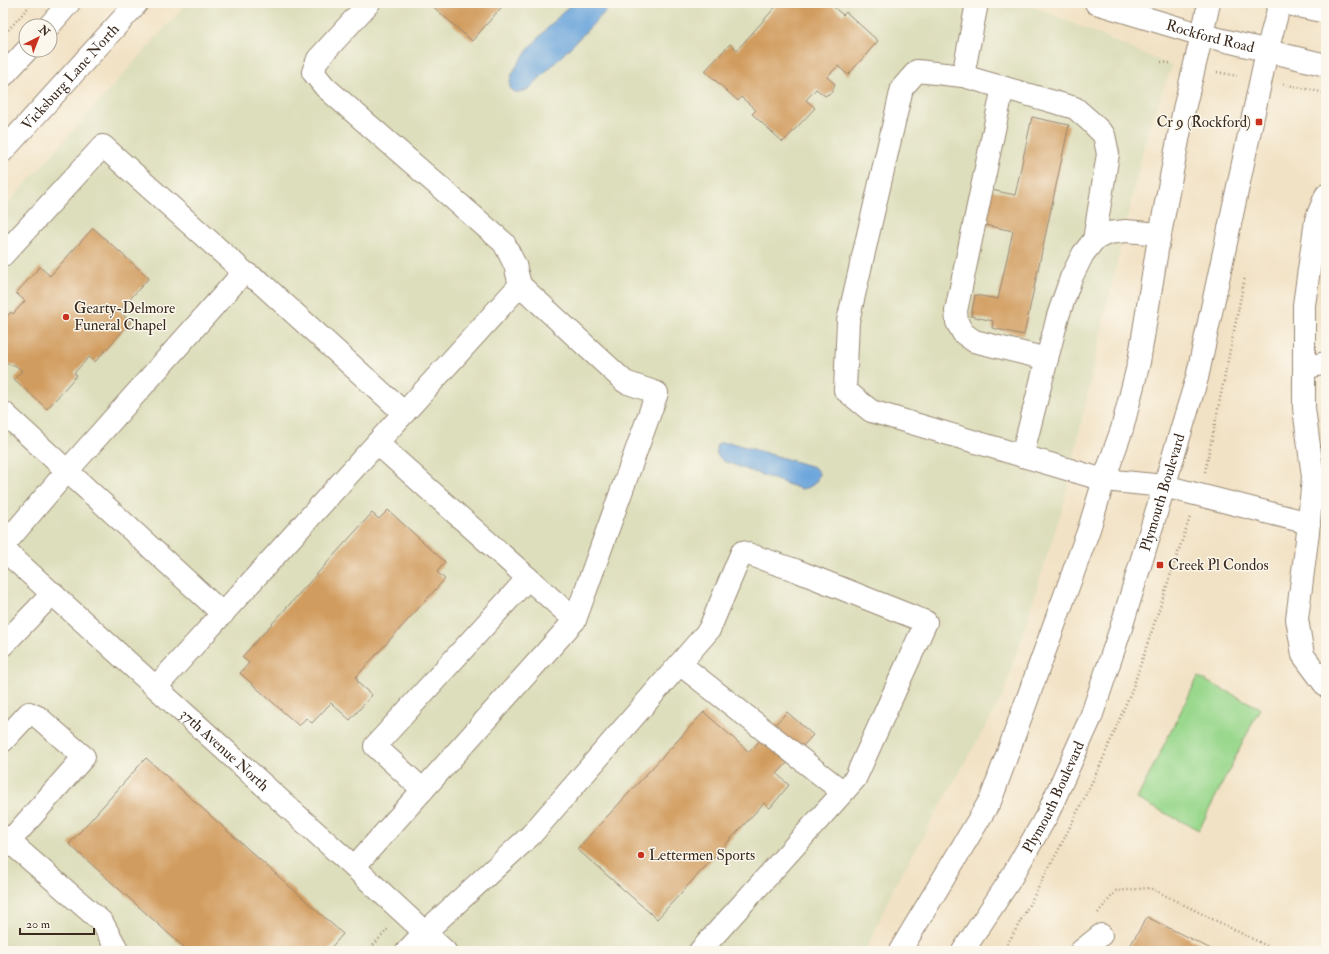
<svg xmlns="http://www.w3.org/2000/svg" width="1329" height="954" viewBox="0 0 1329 954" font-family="'IM FELL Double Pica',serif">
<rect width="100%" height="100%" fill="#fbf7ec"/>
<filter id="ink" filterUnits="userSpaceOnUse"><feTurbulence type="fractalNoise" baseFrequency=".025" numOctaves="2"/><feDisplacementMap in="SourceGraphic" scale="8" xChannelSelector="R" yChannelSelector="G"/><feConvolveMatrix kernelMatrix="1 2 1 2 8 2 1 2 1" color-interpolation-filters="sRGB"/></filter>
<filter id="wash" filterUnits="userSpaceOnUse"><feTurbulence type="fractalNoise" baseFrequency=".012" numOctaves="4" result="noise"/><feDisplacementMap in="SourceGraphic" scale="16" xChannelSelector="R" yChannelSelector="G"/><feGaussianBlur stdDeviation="0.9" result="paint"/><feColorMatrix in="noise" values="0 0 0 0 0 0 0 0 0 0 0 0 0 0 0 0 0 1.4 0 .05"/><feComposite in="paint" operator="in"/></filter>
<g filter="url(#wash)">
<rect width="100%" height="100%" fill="#f2e2c5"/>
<path fill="#dddebc" d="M187 3H1022L1037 8 1172 66 1148 128 1103 323 1064 503 1003 696 893 889 866 951H3V209Z"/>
<path fill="#9ad88d" stroke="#6a8156" d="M1198 677 1260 708 1199 830 1137 799Z"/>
<path fill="#6ca6dc" stroke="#54687d" d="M572 3H618L610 7 529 89 519 93 511 90C510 87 509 84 510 81 515 58 555 21 572 3Z
M719 443H732L814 467 819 473C817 484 812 487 801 489L723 461 717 455 716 447Z"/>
<g id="blocks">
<path fill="#d19c5e" d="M429 3H505L472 41Z
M779 3H829L843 15 846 12 878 41 848 75 838 66 827 77 835 84 832 92 825 96 816 89 806 100 815 108 783 142 752 114 756 110 741 97 738 101 705 71 730 44 737 50Z
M1032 117 1069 125 1024 335 992 328 993 321 971 316 975 295 998 299 1013 231 980 224 987 189 1015 195Z
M93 228 149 278 119 311 131 322 95 362 89 357 74 373 77 375 47 409 14 379 22 371 15 365H10L3 359V321L11 312 13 314 25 301 16 293 40 267 50 276Z
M388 510 445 562 437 572 445 579 356 677 359 684 372 695 350 720 331 703 312 723 306 718 299 726 240 673 249 663 242 657 372 513 379 519Z
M704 712 749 752 787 712 813 735 777 774 789 785 770 808 764 803 657 919 577 849Z
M146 758 343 934 328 951H188L69 844Z
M1147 917 1215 951H1127Z"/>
</g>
</g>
<g filter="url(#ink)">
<use href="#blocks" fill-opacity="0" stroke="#968672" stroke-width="1"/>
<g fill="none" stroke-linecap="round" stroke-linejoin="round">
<g stroke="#968672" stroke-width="24">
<g id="minor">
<path d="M977 3 963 76 917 71 902 88 848 321 845 390 871 411 1104 480 1164 486 1309 523"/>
<path d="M963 76 1075 108 1090 121 1104 135 1108 154 1094 240"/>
<path d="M1003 87 956 311 957 322 963 333 974 341 1047 359"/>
<path d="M1326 195 1316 220 1304 305V408L1313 477 1308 532 1297 619 1303 655 1326 686"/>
<path d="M3 255 103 146 244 272 260 282 404 413"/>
<path d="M1304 368 1326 363"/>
<path d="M3 412 223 614"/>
<path d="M377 443 575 620"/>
<path d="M1022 456 1058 316 1071 278 1083 254 1094 240 1108 233 1126 231 1160 234"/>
<path d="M3 546 67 471 244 272"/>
<path id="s1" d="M3 549 354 867 445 951"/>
<path d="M3 645 53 593"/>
<path d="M680 664 843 792"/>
<path d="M156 687 520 285"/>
<path d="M3 741 29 713 38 717 84 757 9 842"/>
<path d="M423 790 375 746 528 578"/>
<path d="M3 836 102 922 118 951"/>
<path d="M354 867 575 620 657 393 625 382 520 285 515 265 504 243 325 87 313 72 318 59 369 3"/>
<path d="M407 951 424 933 531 835 709 630 742 552 795 570 926 622 855 779 700 951"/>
<path d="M900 951 991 799 1089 529 1104 480 1122 429 1139 362 1157 250 1184 109 1202 35 1209 3"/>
<path id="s2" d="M963 951 1008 883 1047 815 1091 717 1121 628 1197 378 1267 51 1280 3"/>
<path d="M1081 951 1101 935"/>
</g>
</g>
<g stroke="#968672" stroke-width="24">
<g id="major">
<path id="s3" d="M1096 3 1202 35 1326 65"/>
<path d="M1283 3 1326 12"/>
<path d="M49 26 69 3"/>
<path d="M3 76 27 50"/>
<path id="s4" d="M3 151 137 3"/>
</g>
</g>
<path stroke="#968672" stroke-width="2.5" stroke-dasharray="1 3" stroke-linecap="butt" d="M3 36 32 3
M1161 62 1170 63
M1217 72 1237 76
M1283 84 1326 93
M1205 472 1245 277
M1098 913 1116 891 1150 888 1277 951
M368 951 388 929
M1003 951 1015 931 1058 851 1100 766 1133 687 1190 517"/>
<use href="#minor" stroke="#fff" stroke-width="22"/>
<use href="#major" stroke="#fff" stroke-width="22"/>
</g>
</g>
<g fill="#c8321e" stroke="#fbf7ec" stroke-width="1.5">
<rect x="1255" y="118" width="8" height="8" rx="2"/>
<circle cx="66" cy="317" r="4"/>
<rect x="1156" y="561" width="8" height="8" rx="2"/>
<circle cx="641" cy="855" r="4"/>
</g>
<g text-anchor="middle" stroke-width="3" stroke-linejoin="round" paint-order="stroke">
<g font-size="15" fill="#3b2a1e" stroke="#fbf7ec">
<text dy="5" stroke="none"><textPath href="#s3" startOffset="119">Rockford Road</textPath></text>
<text dy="5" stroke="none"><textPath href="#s4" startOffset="100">Vicksburg Lane North</textPath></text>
<text dy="5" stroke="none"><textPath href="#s2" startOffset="503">Plymouth Boulevard</textPath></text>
<text dy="5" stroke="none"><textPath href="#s1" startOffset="299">37th Avenue North</textPath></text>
<text dy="5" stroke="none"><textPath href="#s2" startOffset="179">Plymouth Boulevard</textPath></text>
</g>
<g font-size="15" fill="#3b2a1e" stroke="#fbf7ec" text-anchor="start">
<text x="1251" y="127" text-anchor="end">Cr 9 (Rockford)</text>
<text x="74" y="313">Gearty-Delmore<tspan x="74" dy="17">Funeral Chapel</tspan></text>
<text x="1168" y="570">Creek Pl Condos</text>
<text x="649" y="860">Lettermen Sports</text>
</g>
</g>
<rect width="1329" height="954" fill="none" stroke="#fbf7ec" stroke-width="16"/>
<g transform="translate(38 38) rotate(42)"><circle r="19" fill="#fbf7ec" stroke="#aea59a"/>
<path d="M0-3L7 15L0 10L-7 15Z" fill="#c8321e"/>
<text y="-6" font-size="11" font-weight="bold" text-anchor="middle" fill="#3b2a1e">N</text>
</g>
<path d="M20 928v6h74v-6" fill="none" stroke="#3b2a1e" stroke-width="2"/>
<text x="26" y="928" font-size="12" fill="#3b2a1e" stroke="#fbf7ec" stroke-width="3" paint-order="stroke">20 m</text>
</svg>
